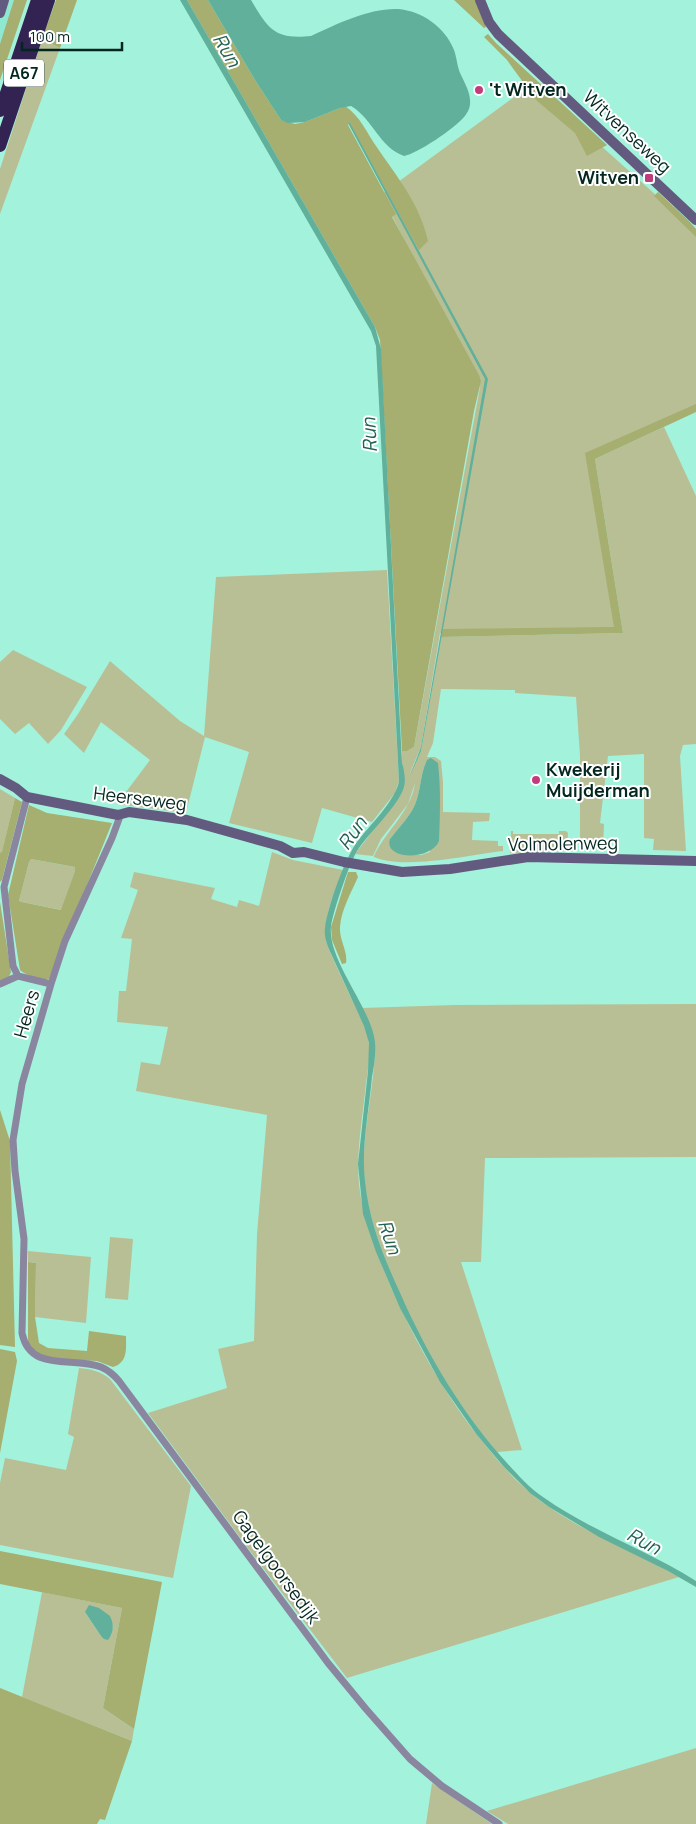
<svg xmlns="http://www.w3.org/2000/svg" width="696" height="1824" viewBox="0 0 696 1824" font-family="Manrope,sans-serif">
<rect width="100%" height="100%" fill="#a3f2dc"/>
<path fill="#8fe9d0" d="M0 0H22L0 66Z"/>
<path fill="#b9bf95" fill-rule="evenodd" d="M43 36 52 44 60 48 0 214V169Z
M532 84 686 222 696 233V408L592 456 620 631 440 633 421 747 409 775 421 751 441 637 623 633 595 459 664 427 696 496V744L683 745 680 756 686 851 653 850 654 839 644 838V754L608 756 600 823 604 824 603 849 580 848V756L576 697 515 693V690L441 689 433 743 427 757H435L441 761 443 782V812L490 813 489 821 473 822 472 840 498 841V846H503V851C469 855 404 870 374 857V856C386 830 411 812 415 783L408 804 381 839 373 856 355 854 401 794 403 767 402 763V751H407L414 747 480 387 392 216 394 215 383 193ZM427 760 430 852 421 855 407 854 390 839C399 827 413 814 417 799 421 786 421 772 427 760Z
M387 570 399 781 395 793 372 822 322 808 312 843 229 823 249 752 205 737 186 813 117 804 150 760 101 722 84 753 64 734 78 714 110 661 180 721 204 736 216 577Z
M13 650 87 687 61 730 48 744 29 723 15 734 0 719V662Z
M0 789 15 798 2 853H0Z
M511 831H513V834H559V831H566L568 833 567 851 510 853Z
M272 852 293 860 343 870C334 895 320 921 328 947 336 966 345 985 354 1004 360 1017 368 1030 369 1044 370 1057 368 1070 366 1083 363 1116 356 1151 359 1184 363 1221 377 1254 391 1287 417 1345 447 1399 487 1447 505 1470 525 1491 549 1507 590 1535 636 1553 679 1577L347 1678 250 1551 148 1413 227 1388 218 1349 254 1341 257 1234 267 1115 136 1091 141 1062 160 1065 168 1027 117 1022 119 991H126L132 939 121 938 138 890 130 887 134 872 215 888 211 899 237 907 239 900 259 906Z
M31 859 75 867V871L62 910 22 902 19 901 29 862Z
M696 1004V1157L485 1158 481 1262H461L522 1450 497 1452C455 1402 423 1347 397 1288 381 1250 366 1213 364 1172 362 1129 375 1087 375 1044L369 1024 362 1008 454 1005Z
M110 1237 133 1239 128 1300 105 1298Z
M28 1251 91 1257 86 1323 35 1317 36 1263 28 1262Z
M79 1368C91 1369 100 1371 110 1379L191 1486 173 1578 0 1545V1483L5 1458 66 1470 74 1437 68 1434Z
M42 1592 122 1608 103 1708 134 1729 132 1741 22 1697ZM85 1612 110 1616 113 1628 101 1636Z
M696 1748V1824H508L487 1811Z
M432 1783 492 1824H426Z"/>
<path fill="#a6ae70" fill-rule="evenodd" d="M14 0H27L0 80V44Z
M56 0H77L60 48 52 44 43 36Z
M187 0H208L255 80 281 120 295 124 305 122 345 106C360 116 367 133 376 146 397 177 420 204 428 241L419 250 349 123 348 125 396 214 392 217 479 375 481 381 474 411 414 747 407 751H402L380 340 375 327Z
M454 0H477L486 27 484 28Z
M488 34 496 43 607 145 587 156 575 133 536 100 507 60 484 37Z
M658 192 689 221 696 229V237L654 196Z
M696 404V412L595 459 623 633 441 637 443 629 614 627 585 453Z
M15 798 22 802 2 880 0 882V853L2 852Z
M29 805 47 813 112 823 49 979C40 980 27 976 20 970L8 895ZM31 859 75 867V871L61 910 22 902 19 901 29 862Z
M348 872H356L358 877C351 893 341 910 340 927 339 940 348 951 346 963L342 964 332 940 331 927Z
M0 902 11 972 8 979 0 982Z
M0 1110 10 1141 15 1347 0 1345Z
M28 1262 36 1263 35 1317 39 1343 48 1348 87 1351 89 1331 126 1336C126 1349 128 1362 113 1367L97 1361 59 1359 37 1354 28 1342Z
M0 1349 15 1352 17 1361 0 1453Z
M0 1551 162 1582 134 1729 103 1708 122 1608 0 1584Z
M0 1688 132 1741 105 1820 100 1819 97 1824H0Z"/>
<path fill="#60b09b" d="M180 0H187L375 327 381 349 402 763C404 769 406 780 404 787 399 805 368 834 357 851 349 864 333 912 331 926 327 960 371 1007 375 1042 376 1054 374 1066 372 1077 369 1111 361 1147 365 1181 369 1222 384 1258 401 1295 428 1356 462 1413 507 1463 518 1475 529 1488 543 1497 591 1531 647 1550 696 1581V1587L668 1571 599 1537 549 1507 530 1493 504 1467 477 1435 440 1382 400 1308 376 1252 363 1214 358 1164 368 1071 369 1043 364 1026 328 947C326 941 324 935 325 928 327 908 345 858 357 842 369 826 396 800 399 781L376 346 371 331Z
M208 0H251C268 29 275 40 311 36 337 24 369 8 398 9 422 11 445 27 454 50 457 58 457 67 461 75 465 84 471 93 470 104 470 108 467 114 464 117 455 128 417 154 404 156 379 147 373 119 351 106L340 108 305 122 288 123 281 120 255 80Z
M348 123H350L488 379 421 751 410 776 421 747 485 379Z
M431 758 438 763C441 789 440 815 439 841 431 861 383 860 390 839 399 827 413 814 417 799 421 786 421 772 427 760Z
M89 1605 99 1608 110 1616C114 1624 114 1632 108 1640L104 1639 101 1636 85 1612Z"/>
<g fill="none" stroke-linecap="round" stroke-linejoin="round">
<path stroke="#8b869f" stroke-width="7" d="M118 815 119 819 112 838 65 941 51 984 22 1084 13 1140 15 1171 24 1239 22 1333C30 1373 73 1356 101 1367 108 1370 114 1375 119 1381L328 1663 366 1709 410 1759 442 1786 499 1824
M18 976 13 966 4 887 27 797
M0 984 18 976 51 984"/>
<path stroke="#635b7f" stroke-width="10" d="M480 0 489 22 498 34 696 220
M0 13 4 0
M0 779 16 788 27 797 118 815 129 812 187 820 280 846 293 853 304 852 344 862 402 872 450 869 528 857 696 861"/>
<path stroke="#322353" stroke-width="12" d="M0 111 37 0
M0 146 49 0"/>
</g>
<g fill="#c23b7c" stroke="#fff" stroke-width="2">
<circle cx="479" cy="90" r="5"/>
<rect x="644" y="173" width="10" height="10" rx="2.5"/>
<circle cx="536" cy="780" r="5"/>
</g>
<g text-anchor="middle" stroke-width="4" stroke-linejoin="round" paint-order="stroke">
<rect fill="#fff" stroke="#4f6762" stroke-width="1" x="4" y="59.5" width="40" height="27" rx="4"/>
<g font-size="16" font-weight="bold" fill="#03261e">
<text x="24" y="79">A67</text>
</g>
<g font-size="18" font-weight="bold" fill="#03261e" stroke="#fff" text-anchor="start">
<text x="489" y="96">'t Witven</text>
<text x="639" y="184" text-anchor="end">Witven</text>
<text x="546" y="776">Kwekerij<tspan x="546" dy="21">Muijderman</tspan></text>
</g>
<g font-size="18" fill="#03261e" stroke="#fff">
<text transform="translate(627 132) rotate(43)" y="6">Witvenseweg</text>
<text transform="translate(140 799) rotate(7)" y="6">Heerseweg</text>
<text transform="translate(563 844) rotate(-1)" y="6">Volmolenweg</text>
<text transform="translate(27 1014) rotate(-74)" y="6">Heers</text>
<text transform="translate(276 1567) rotate(54)" y="6">Gagelgoorsedijk</text>
</g>
<g font-size="19" font-style="italic" fill="#226152" stroke="#fff">
<text transform="translate(227 50) rotate(60)" y="7">Run</text>
<text transform="translate(369 435) rotate(-93)" y="7">Run</text>
<text transform="translate(352 833) rotate(-55)" y="7">Run</text>
<text transform="translate(390 1237) rotate(71)" y="7">Run</text>
<text transform="translate(644 1541) rotate(28)" y="7">Run</text>
</g>
</g>
<path d="M22 42v8h100v-8" fill="none" stroke="#03261e" stroke-width="2.5"/>
<text x="30" y="42" font-size="15" fill="#03261e" stroke="#ffffff" stroke-width="4" paint-order="stroke">100 m</text>
</svg>
